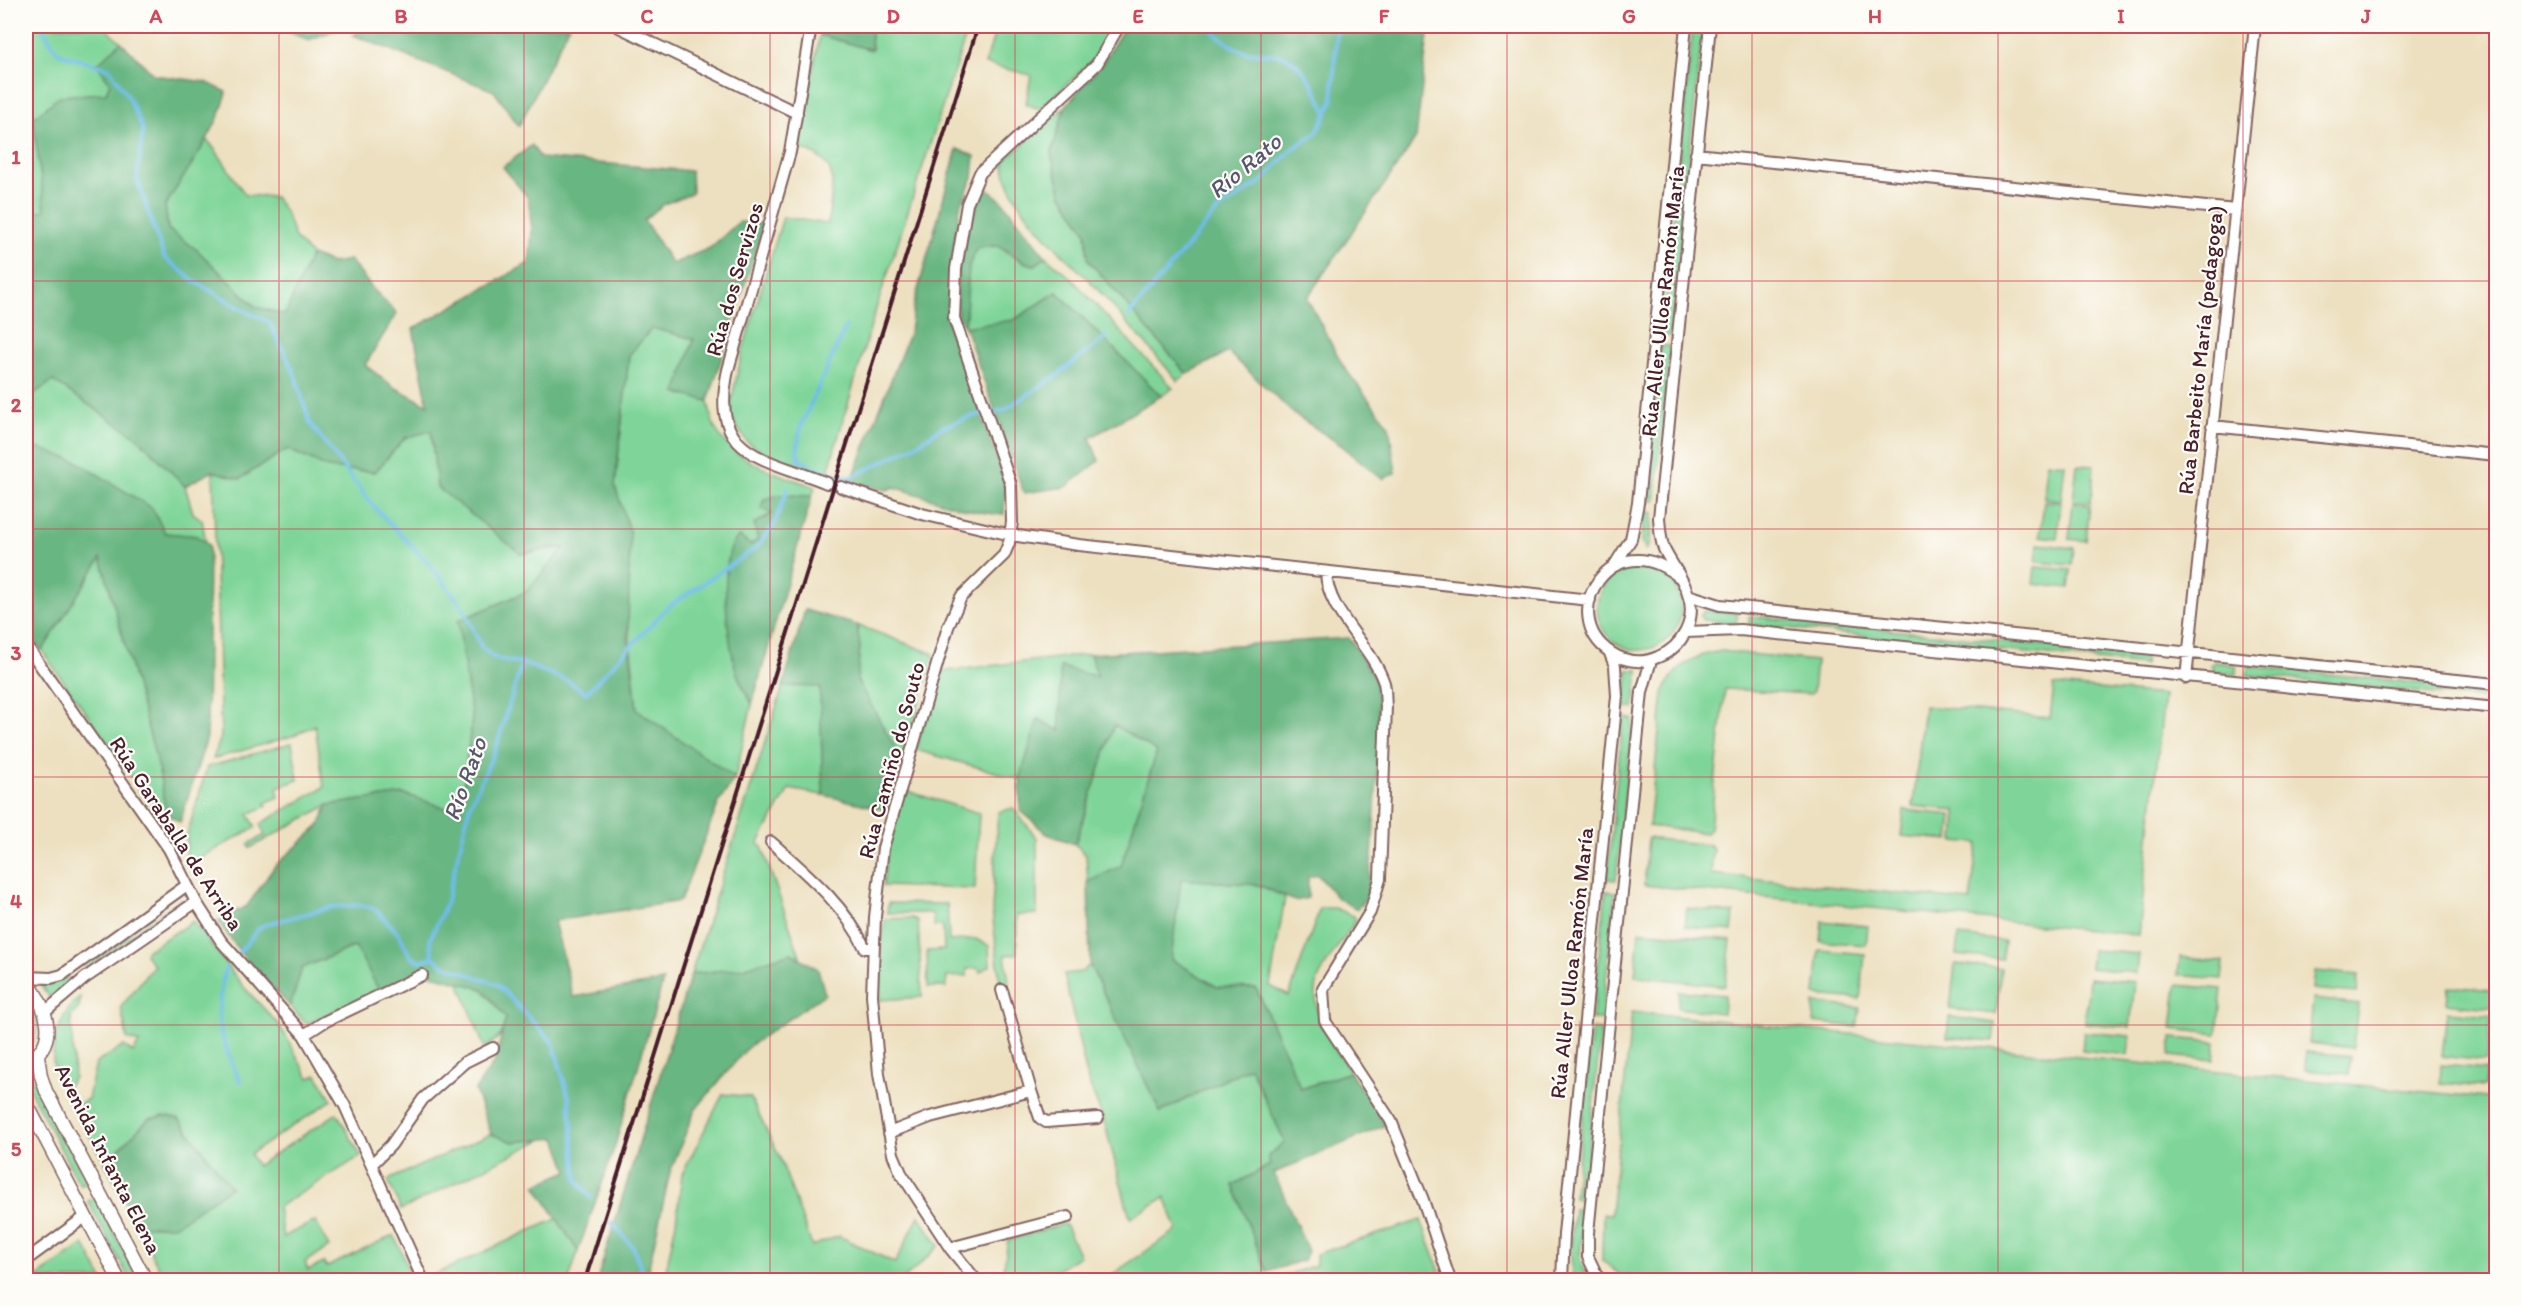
<svg xmlns="http://www.w3.org/2000/svg" width="2522" height="1306" viewBox="0 0 2522 1306" font-family="Itim,sans-serif">
<rect width="100%" height="100%" fill="#fdfcf7"/>
<filter id="ink" filterUnits="userSpaceOnUse"><feTurbulence type="fractalNoise" baseFrequency=".0167" numOctaves="2"/><feDisplacementMap in="SourceGraphic" scale="12" xChannelSelector="R" yChannelSelector="G"/><feConvolveMatrix kernelMatrix="1 2 1 2 8 2 1 2 1" color-interpolation-filters="sRGB"/></filter>
<filter id="wash" filterUnits="userSpaceOnUse"><feTurbulence type="fractalNoise" baseFrequency=".008" numOctaves="4" result="noise"/><feDisplacementMap in="SourceGraphic" scale="24" xChannelSelector="R" yChannelSelector="G"/><feGaussianBlur stdDeviation="1.35" result="paint"/><feColorMatrix in="noise" values="0 0 0 0 0 0 0 0 0 0 0 0 0 0 0 0 0 1.4 0 .05"/><feComposite in="paint" operator="in"/></filter>
<g filter="url(#wash)">
<rect width="100%" height="100%" fill="#ede0c0"/>
<path fill="#7fd599" stroke="#647a62" stroke-width="1.5" d="M26 26H103L121 42 98 64 110 83 106 93 60 96 33 119 45 210 26 215V120L32 118 26 88Z
M870 26H940L965 38 876 309 827 475 763 452 747 442 728 414 743 349 783 217 828 224C832 182 843 162 797 147L820 35 872 50Z
M997 26H1115L1096 57 1040 109 1026 104 1031 75 985 64Z
M1693 26H1703L1686 184 1677 183Z
M1065 107 1051 155 1062 195 1086 232 1088 260 1187 374 1178 381C1152 351 1126 321 1100 292 1072 261 1003 205 1004 161Z
M206 139C223 156 231 177 246 195L275 197 286 213 295 238 311 255 285 315 256 307 197 250 168 229 165 206Z
M1676 194 1685 195 1671 336 1662 335Z
M997 246C1010 253 1021 264 1035 265L1046 257 1072 279 1173 388 1161 396 1057 292 1014 320 965 327 969 265 977 248Z
M652 328 694 339 677 392 708 401C710 409 711 421 715 428 735 464 780 474 815 487L812 496 780 495 772 514 765 517 758 540 750 546 736 671 752 704 735 778 637 710 615 486 629 355Z
M1661 346H1670L1655 501 1646 500Z
M53 381 137 437 185 486 193 513 202 520 206 543 197 536 165 533 152 508 32 446 26 452V399Z
M431 430 521 554 565 547 526 592 458 621 472 718 460 813 404 794 328 805 250 848 248 844 265 835 260 824 324 787 315 725 292 736 213 759 221 737 213 471 240 479 287 449 328 468 375 472 405 438Z
M2047 462 2065 464 2061 500 2044 498Z
M2077 465 2094 466 2091 502 2073 501Z
M2044 501 2061 502 2057 538 2040 536Z
M2073 503 2090 505 2086 541 2069 539Z
M1644 512 1653 513 1649 546 1646 550 1642 542Z
M2038 544 2074 548 2072 565 2036 562Z
M101 557 158 765 166 813 143 793 42 651Z
M1597 608a42 42 0 1 1 84 0a42 42 0 1 1-84 0Z
M2035 567 2071 570 2069 588 2033 584Z
M1704 611 1738 613 1736 623 1703 620 1700 615Z
M1749 616 2145 655 2144 665 1749 624Z
M857 625 934 654 902 760 856 680 860 647Z
M1722 651 1816 661 1813 692 1810 694 1725 689 1710 829 1706 833 1649 826 1663 693C1674 666 1693 655 1722 651Z
M1090 654 1099 678 1061 667 1060 731 1038 719 1020 779 916 750 939 672Z
M2215 662 2236 665V674L2214 672 2211 665Z
M2248 666 2496 691V700L2247 675Z
M1628 670H1638L1634 708 1624 707Z
M2054 685 2164 695 2139 935 1644 885 1648 838 1710 845 1713 849 1711 874 1970 901 1978 843 1954 841 1956 810 1913 806 1924 706 2050 718Z
M783 686H820L823 795 789 789 758 844 762 847 801 959 791 953 743 968 691 974Z
M1623 718 1633 719 1616 880 1607 879Z
M1114 724 1157 751 1121 867 1088 882 1086 855 1075 844Z
M292 743 298 780 277 787 279 797 265 803 267 806 248 814 256 827 193 862 186 863 187 835 207 767Z
M903 790 979 813 975 889 883 886 888 841Z
M1013 808 1037 838V914L1017 915V954L1005 955 1009 982 1000 984 992 910 998 812Z
M1904 810 1952 815 1949 840 1901 836Z
M1181 879 1259 885 1285 897 1270 986 1289 996 1320 908H1335L1354 916 1356 920C1347 934 1320 969 1317 983 1310 1018 1333 1045 1350 1072L1301 1089 1256 988 1217 987 1171 959Z
M1606 891 1615 892 1602 1019H1592Z
M181 899 183 901 85 971 84 968Z
M888 903 947 904 949 941 976 939 989 946 990 966 980 972 978 968 967 969V976L947 977 946 987H928L927 951 944 950 943 926H934L932 913H887Z
M1687 908 1734 913 1732 931 1685 926Z
M912 918 918 921 922 997 880 1000V958L885 919Z
M193 921 242 985 280 1026 309 1078 317 1075 332 1100 250 1154 257 1166 337 1113 361 1156 278 1207 283 1237 315 1221 329 1247 305 1262 308 1270 324 1263 327 1267 394 1235 410 1272 397 1280H165L137 1226H174L231 1187 110 1156 105 1163 74 1107 88 1099 96 1063 124 1046 133 1053 139 1043 127 1039 121 1007 154 965 145 955 146 951Z
M1822 921 1868 926 1866 945 1820 941Z
M1639 931 1731 940 1725 986 1635 976Z
M1958 936 2004 941 2002 959 1956 955Z
M356 946 379 990 307 1024 290 1006 302 968Z
M1819 950 1865 954 1860 999 1815 995Z
M2092 950 2139 954 2137 973 2090 968Z
M2180 957 2224 962 2222 979 2178 975Z
M1955 964 2001 968 1996 1014 1950 1009Z
M1090 965 1161 1112 1250 1067 1285 1142 1268 1156 1270 1165 1233 1185 1267 1272 1234 1280H1104L1177 1230 1165 1197 1130 1218 1104 1121 1088 1081 1064 974 1081 972Z
M2315 971 2359 975 2357 993 2313 989Z
M68 978 70 982 50 998 40 984Z
M2089 978 2135 982 2130 1027 2085 1023Z
M459 982 483 989 506 1018 502 1034 485 1049Z
M2177 985 2222 989 2217 1034 2172 1029Z
M2449 986 2493 990 2491 1008 2447 1003Z
M1679 991 1725 995 1723 1013 1678 1008Z
M26 995C37 1011 42 1038 26 1052Z
M80 997 79 1008 71 1016 74 1078 65 1089C60 1082 55 1075 54 1067 50 1045 62 1010 80 997Z
M2313 999 2358 1004 2353 1048 2309 1043Z
M1814 1003 1860 1008 1857 1027 1813 1022Z
M1632 1012 2496 1099V1280H1633V1277L1620 1275 1602 1260 1603 1214H1611Z
M2447 1012 2491 1016 2487 1061 2442 1056Z
M1949 1017 1995 1023 1993 1041 1947 1037Z
M1592 1029 1601 1030 1583 1200 1574 1198Z
M2084 1032 2130 1036 2128 1055 2082 1050Z
M2172 1038 2216 1042 2214 1060 2170 1056Z
M2306 1052 2350 1056 2349 1074 2305 1070Z
M2441 1065 2486 1069 2484 1087 2440 1083Z
M29 1072 87 1181 80 1185 26 1083V1073Z
M723 1094 750 1097 780 1158 812 1246 839 1236 895 1263 919 1216 939 1246 903 1280H664L676 1222 682 1174Z
M491 1134 513 1142 543 1139 401 1210 388 1180Z
M95 1198 139 1280H130L88 1201Z
M1574 1209 1583 1210 1580 1259 1586 1278 1572 1280 1571 1246Z
M557 1219 578 1251 569 1280H429L427 1278C471 1259 513 1237 557 1219Z
M1421 1220 1443 1280H1272L1316 1265V1254Z
M1065 1224 1080 1256 1041 1280H1002L1008 1240Z
M84 1244 103 1280H33Z"/>
<path fill="#67b681" stroke="#586a56" stroke-width="1.5" d="M274 26H345L309 40Z
M371 26H569L519 126 494 91 353 35Z
M822 26H870L872 50 820 35Z
M1125 26H1429L1416 138 1307 298 1343 366 1389 426 1396 473 1382 479 1341 445 1294 414 1228 352 1187 374 1088 260 1086 232 1062 195 1051 154 1065 107 1103 62Z
M121 42 154 75 206 82 226 92C224 121 181 179 165 206L168 229 197 250 256 307 285 315 311 255 332 263 350 260 372 288 397 313 365 365 394 387 428 405 413 329 529 263 532 230 528 198 503 167 532 145 540 158 691 171 692 193 664 204 644 220 672 264 710 248 739 222 764 224 708 401 676 393 694 339 652 328 629 355 615 486 630 532 628 635 637 710 735 778 719 802 680 901 554 921 573 997 663 981 615 1146 578 1251 535 1185 568 1171 556 1138 513 1142 491 1134 475 1090 495 1061 506 1018 483 989 422 972 379 990 355 946 302 968 290 1006 246 960 218 921 247 906 275 866 319 826 328 805 404 794 460 813 472 718 458 621 526 592 565 547H552L521 554 437 487 431 431 405 438 375 472 328 468 287 449 240 479 213 471 185 486 137 437 53 381 26 399V215L45 210 33 119 26 120V88L33 118 60 96 106 93 110 83 97 64Z
M957 149 975 156 973 177 960 207 949 274V324L1006 485 1004 514C971 515 926 496 894 487L887 490 851 483 910 331 914 304Z
M982 184 1002 201 1046 257 1035 265C1020 264 1012 249 997 246 991 245 983 248 977 248L969 265 965 327 1014 320 1057 292 1161 396 1090 438 1099 461 1066 487 1024 493 965 327 957 315V271L969 210Z
M32 446 76 461 152 508 165 533 197 536 209 545 207 737 180 822 166 813 158 765 101 558 42 651 26 631V452Z
M780 495 812 496 752 704C747 693 739 682 736 670 728 643 716 555 739 536L750 545 758 540 754 524 772 514 761 508 764 499Z
M805 610 857 625 860 647 857 680 902 760 887 810 823 795 820 687 783 686Z
M1349 638 1375 678 1380 728 1372 856 1367 897 1357 909 1337 898 1318 875 1308 877V898L1295 901 1259 885 1181 879 1171 959 1217 987 1256 988 1301 1089 1350 1072 1386 1125 1274 1173 1308 1251 1304 1260 1267 1272 1233 1185 1270 1165 1268 1156 1285 1142 1250 1067 1160 1112 1090 965 1088 882 1121 866 1157 751 1114 725 1075 844 1047 834 1020 810V779L1038 719 1060 731V667L1098 677 1090 654Z
M791 953 818 969 825 994 748 1047 695 1110 670 1172 646 1280H597L691 974 743 968Z
M164 1116 179 1119 231 1187 174 1226H137L105 1163 149 1119Z"/>
<g fill="none" stroke-linecap="round" stroke-linejoin="round">
<path stroke="#6ebde9" stroke-width="4" d="M41 26 58 53 110 69 130 100 143 130 137 179 164 257 194 281 245 311 269 322 294 372 310 423 374 507 432 567 462 606 482 648 496 659 522 663
M1208 26C1215 35 1234 49 1246 52 1265 56 1276 49 1294 62 1310 74 1318 96 1327 113
M1129 315 1217 211 1262 181 1291 150 1316 133 1332 103 1337 26
M800 458 797 454 800 428 846 326
M798 459 825 472 850 478 916 445 942 427 973 416 1004 410 1056 376 1107 336
M238 954 260 927 270 923 332 907 361 905 375 909 398 933 411 957 420 961 433 957
M225 969C213 1024 219 1032 240 1082
M591 1198 577 1180 569 1098 553 1043 498 985 442 964 433 957 430 939 446 904 470 805 495 751 522 663 568 681 586 693 668 607 756 548 774 525 788 488
M611 1222 633 1247 645 1280"/>
</g>
</g>
<g filter="url(#ink)">
<g fill="none" stroke-linecap="round" stroke-linejoin="round">
<g stroke="#83635f" stroke-width="14">
<path id="minor" d="M617 26 797 113
M811 26 790 152 728 370C709 457 763 457 827 483
M1696 154 2235 210
M2212 426 2496 455
M841 487 922 514 1011 535 1079 545 1590 600
M1614 566 1631 539 1638 503 1686 26
M1326 572C1327 613 1371 644 1384 683 1386 690 1385 699 1386 706L1380 879 1370 912 1323 989 1325 1021 1391 1121 1423 1200 1450 1280
M1679 577C1613 522 1555 614 1610 652 1625 662 1642 664 1658 657 1683 647 1697 619 1688 594 1683 578 1671 564 1664 549 1660 539 1660 528 1659 518L1710 26
M1688 595 1720 605 2496 684
M1686 632 1740 630 2496 708
M26 645 169 849 196 902 221 941 304 1035 345 1106 423 1280
M2186 678 2255 26
M771 842C807 874 844 904 865 948H873
M26 977 51 978 62 975 187 885
M45 1012 85 978 196 902
M304 1035 324 1022 422 975
M1031 1091 1040 1118 1046 1122 1098 1118
M889 1133 930 1117 1031 1091 1002 990
M372 1164 391 1145 423 1099 465 1062 493 1048
M950 1248 1068 1217
M26 1260 85 1217
M976 1280 950 1248 901 1173 893 1154 879 1074 872 995 875 917 883 848 948 627 961 597 1004 555 1009 543 1012 522 1011 485 954 318 956 269 967 204 980 173 1097 64 1119 26
M1562 1280 1564 1234 1617 696 1615 666 1609 651
M1599 1280 1588 1257V1233L1642 692 1651 660"/>
</g>
<g stroke="#83635f" stroke-width="15">
<path id="tertiary" d="M26 980C46 1006 62 1042 26 1063
M38 1056 41 1076 46 1091 146 1280
M26 1102 119 1280"/>
</g>
<use href="#minor" stroke="#fff" stroke-width="10"/>
<use href="#tertiary" stroke="#fff" stroke-width="12"/>
<path stroke="#4a1f2b" stroke-width="4" d="M585 1280 978 26"/>
</g>
</g>
<path fill="none" stroke="#d1495b" stroke-width="1.5" stroke-opacity="0.55" d="M279 26V1280M524 26V1280M770 26V1280M1015 26V1280M1261 26V1280M1507 26V1280M1752 26V1280M1998 26V1280M2243 26V1280M26 281H2496M26 529H2496M26 777H2496M26 1025H2496"/>
<g text-anchor="middle" stroke-width="4.5" stroke-linejoin="round" paint-order="stroke">
<g font-size="22" fill="#4a1f2b" stroke="#fdfcf7">
<text transform="translate(734 279) rotate(-74)" y="8">Rúa dos Servizos</text>
<text transform="translate(1662 301) rotate(-84)" y="8">Rúa Aller Ulloa Ramón María</text>
<text transform="translate(2200 350) rotate(-84)" y="8">Rúa Barbeito María (pedagoga)</text>
<text transform="translate(891 760) rotate(-75)" y="8">Rúa Camiño do Souto</text>
<text transform="translate(177 833) rotate(57)" y="8">Rúa Garaballa de Arriba</text>
<text transform="translate(1571 963) rotate(-84)" y="8">Rúa Aller Ulloa Ramón María</text>
<text transform="translate(109 1159) rotate(63)" y="8">Avenida Infanta Elena</text>
</g>
<g font-size="24" font-style="italic" fill="#57566e" stroke="#fdfcf7">
<text transform="translate(1245 166) rotate(-40)" y="8">Río Rato</text>
<text transform="translate(465 779) rotate(-70)" y="8">Río Rato</text>
</g>
</g>
<rect width="2522" height="1306" fill="none" stroke="#fdfcf7" stroke-width="66"/>
<rect x="33" y="33" width="2456" height="1240" fill="none" stroke="#d1495b" stroke-width="2"/>
<g font-size="20" text-anchor="middle" font-weight="bold" fill="#d1495b">
<text x="156" y="23">A</text>
<text x="401" y="23">B</text>
<text x="647" y="23">C</text>
<text x="893" y="23">D</text>
<text x="1138" y="23">E</text>
<text x="1384" y="23">F</text>
<text x="1629" y="23">G</text>
<text x="1875" y="23">H</text>
<text x="2121" y="23">I</text>
<text x="2366" y="23">J</text>
<text x="16" y="164">1</text>
<text x="16" y="412">2</text>
<text x="16" y="660">3</text>
<text x="16" y="908">4</text>
<text x="16" y="1156">5</text>
</g>
</svg>
